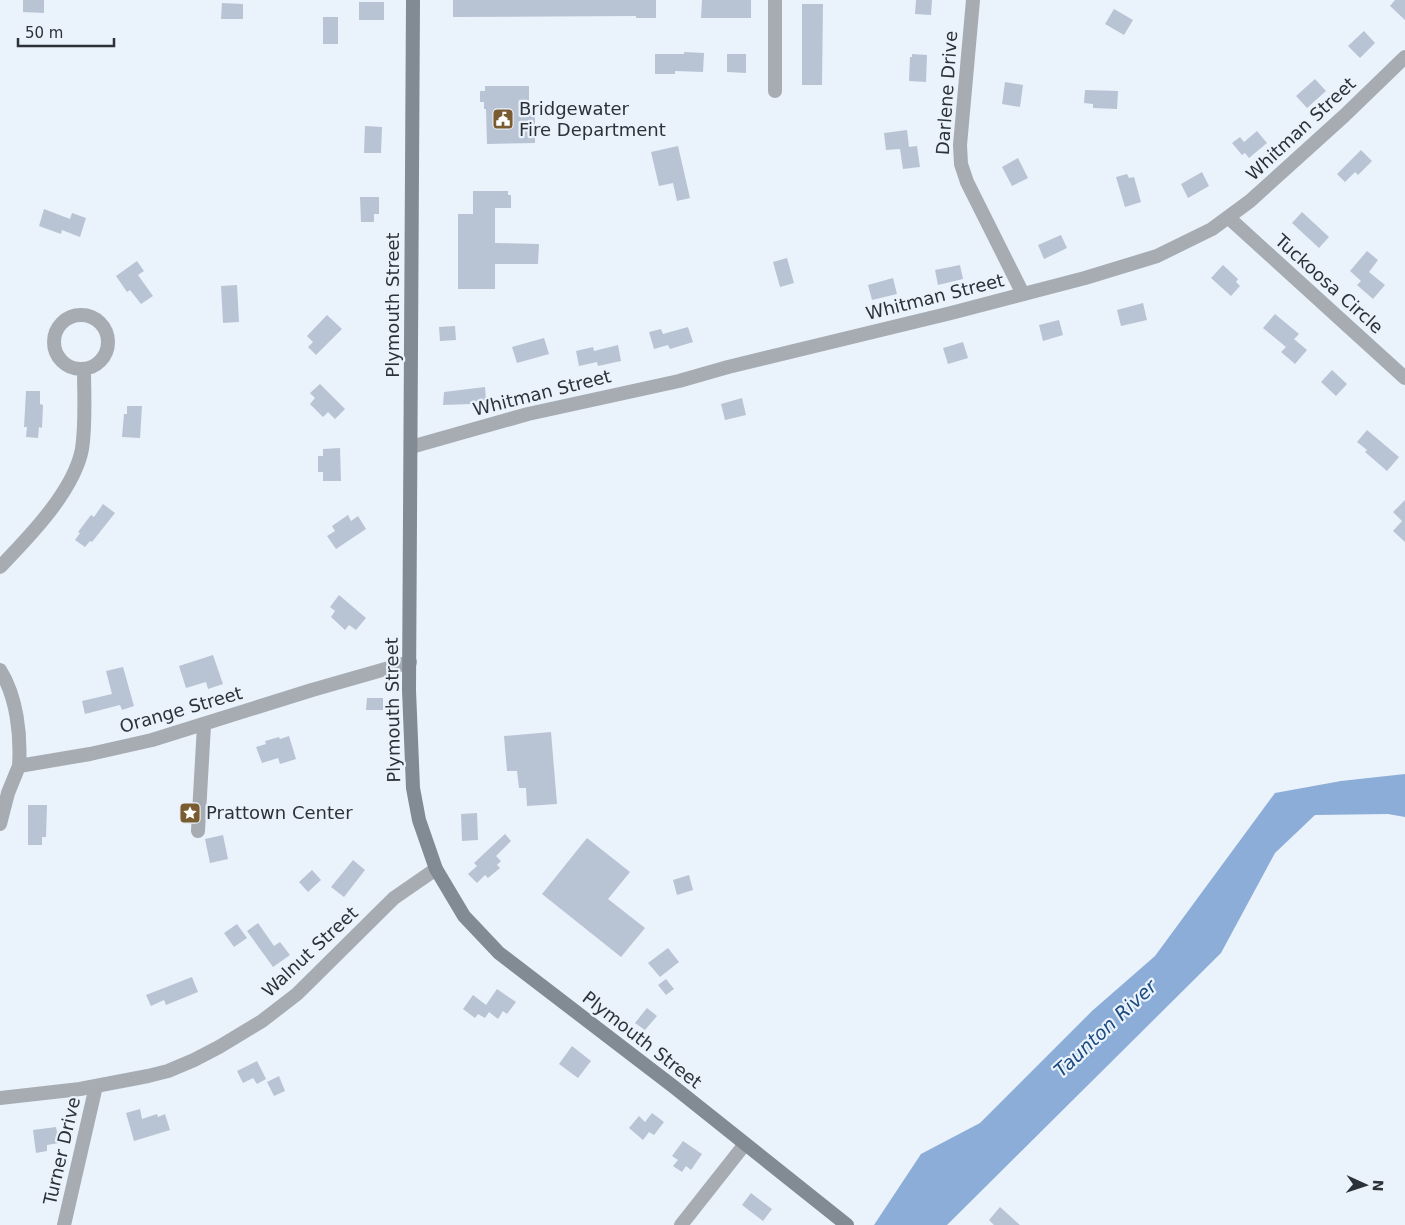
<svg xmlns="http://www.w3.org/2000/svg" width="1405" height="1225" viewBox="0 0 1405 1225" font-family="'DejaVu Sans',sans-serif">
<rect width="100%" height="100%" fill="#eaf2fc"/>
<path fill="#8badd7" d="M1405 774V817L1388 814 1315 815 1275 853 1221 953 947 1225H874L921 1154 980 1123 1092 1011 1155 956 1275 793 1341 781Z"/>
<path fill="#b8c4d4" d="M23 0H44V13L23 12Z
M453 0H656V18H636V16L453 17Z
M702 0H751V18H701Z
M916 0H932L931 15 915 14Z
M1395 0H1405V20L1390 6Z
M359 2H384V20H359Z
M222 3 243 4V19H221Z
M802 4H823L822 85H802Z
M1114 9 1133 20 1124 35 1105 24Z
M323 17H338V44H323Z
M1364 31 1375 43 1360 58 1348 46Z
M684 52 704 53 703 72 675 71V74H655V54H684Z
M727 54H746V73L727 72Z
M912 54 927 55 926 82 909 81 910 57H912Z
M1315 79 1326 91 1307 108 1296 96Z
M1005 82 1023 85 1020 107 1002 104Z
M485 86H529V107H535V143L487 144 486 109H484V102H480V91H485Z
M1085 90 1118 91 1117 109 1093 108V104L1084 103Z
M365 126 382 127 381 153H364Z
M907 130 909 147 917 146 920 167 903 169 900 149 886 150 884 133Z
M1257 131 1267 143 1249 158 1245 153 1242 155 1232 143 1240 137 1244 142Z
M678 146 690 198 677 201 673 183 659 186 651 152Z
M1361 150 1372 161 1358 175 1355 172 1345 182 1337 174Z
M1018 158 1028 178 1012 186 1002 167Z
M1202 172 1209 186 1188 198 1181 184Z
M1127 174 1129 178 1134 177 1141 202 1125 207 1116 177Z
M473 191H508V195H511V208H495V243L539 244 538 264H495V289H458V214H473Z
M360 197H379V214H374V222H361Z
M44 209 70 219 72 213 86 218 80 237 62 230 61 234 39 226Z
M1302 212 1329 237 1319 248 1292 223Z
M1061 235 1067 248 1044 259 1038 245Z
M1367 251 1378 260 1369 272 1385 285 1373 299 1357 285 1361 281 1350 271Z
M787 258 794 283 780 287 773 262Z
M137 261 144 271 138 275 153 296 141 304 130 290 127 292 116 276Z
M960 265 963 279 938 285 935 270Z
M1223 265 1238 279 1236 282 1240 286 1231 296 1211 278Z
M893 278 897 294 872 300 868 285Z
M237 285 239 322 223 323 221 286Z
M1143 303 1147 320 1121 326 1117 310Z
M1275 314 1299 334 1294 339 1307 350 1295 364 1281 352 1286 347 1263 328Z
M327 315 342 329 316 355 308 347 313 342 307 336Z
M1059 320 1063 335 1043 341 1039 325Z
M455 326 456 340 440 341 439 327Z
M688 327 693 342 670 349 668 345 654 349 649 332 661 329 663 334Z
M544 338 549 354 517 363 512 347Z
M963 342 968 358 948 364 943 348Z
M618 345 621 361 598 366 597 362 579 366 576 351 593 347 594 351Z
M1332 370 1347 384 1336 396 1321 382Z
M320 384 345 409 335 419 328 412 323 417 310 404 315 398 310 393Z
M485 387 486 400 472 402V404L443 405 444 392Z
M26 391H40V404L43 405 42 428 39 427 38 438 26 437 27 427H24Z
M742 398 746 415 725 420 721 404Z
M127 406H142L140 438 122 437 124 414H127Z
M1367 430 1399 457 1387 471 1365 452 1367 450 1357 442Z
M340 448 341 481H323V472H318V456H323V449Z
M1405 500V542L1393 531 1402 521 1393 512Z
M103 504 115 513 92 542 90 541 85 547 75 540 80 533 78 532 91 515 94 517Z
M348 515 351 521 358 516 366 529 336 549 327 536 335 531 332 526Z
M339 595 366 618 356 630 349 625 345 630 331 617 335 611 330 607Z
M213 655 223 684 208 689 206 682 186 688 179 666Z
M123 667 134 706 122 710 120 705 85 714 82 701 112 694 106 671Z
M367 698H383V710H366Z
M551 732 557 804 527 806 526 788H519L517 771H507L504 736Z
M289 736 296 759 280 764 278 758 262 763 256 747 266 744 265 741 279 737 280 739Z
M28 805H47L46 837H42V845H28Z
M477 813 478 840 462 841 461 814Z
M505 834 511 841 496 856 501 861 497 865 500 868 488 878 485 875 477 883 468 874 477 866 474 863Z
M223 835 228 859 210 863 205 839Z
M587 838 630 872 608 899 645 928 621 957 542 894Z
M353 860 365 870 344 897 331 887Z
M312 870 321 880 308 892 299 882Z
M689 875 693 890 677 895 673 880Z
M258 923 274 946 280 942 290 955 273 967 247 931Z
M237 924 247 938 234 947 224 933Z
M668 948 679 962 660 977 648 963Z
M192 977 198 992 166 1005 164 1000 151 1006 146 995Z
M666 979 674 989 666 995 658 985Z
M497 989 516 1002 507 1014 503 1011 498 1019 489 1012 485 1018 478 1014 475 1018 463 1009 473 995 486 1005Z
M647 1008 657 1016 645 1030 635 1023Z
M572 1046 591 1061 578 1078 559 1064Z
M257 1061 266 1079 257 1084 253 1078 243 1083 237 1071Z
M279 1076 285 1091 274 1096 267 1082Z
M140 1109 142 1119 157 1114 158 1117 165 1114 170 1130 134 1141 126 1113Z
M652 1113 664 1122 654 1135 649 1132 643 1140 629 1128 639 1116 645 1122Z
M56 1127 59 1143 47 1145V1151L36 1153 33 1130Z
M683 1141 702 1154 691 1170 686 1166 682 1172 673 1166 678 1160 672 1156Z
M751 1193 772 1209 763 1221 742 1205Z
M1000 1207 1020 1225H994L989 1220Z"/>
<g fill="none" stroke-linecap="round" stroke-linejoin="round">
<path stroke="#a6acb2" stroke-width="14" d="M775 0V91
M973 0 960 145 961 164 967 182 1023 294
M1229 218 1405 378
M54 342a27 27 0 1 1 54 0a27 27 0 1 1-54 0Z
M0 567C29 537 74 491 82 449 86 423 84 395 84 369
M0 670C17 697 21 735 19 766
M0 824 8 793 19 766 90 754 152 740 312 690 410 662
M198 831 204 725
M0 1098 80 1089 148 1076 168 1071 194 1060 219 1047 262 1021 297 994 394 898 436 869
M64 1225 96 1086
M681 1225 745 1144"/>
<path stroke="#a6acb2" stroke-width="14" d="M411 447 528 414 679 381 728 367 951 313 1085 278 1157 256 1212 229 1250 201 1344 116 1405 57"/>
<path stroke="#828a94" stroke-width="14" d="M413 0 409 690 413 788 419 820 436 869 464 916 499 953 674 1087 847 1225"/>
</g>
<defs>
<g id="civic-square" transform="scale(1.125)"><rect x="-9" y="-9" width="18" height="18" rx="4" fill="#7b5c31" stroke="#eaf2fc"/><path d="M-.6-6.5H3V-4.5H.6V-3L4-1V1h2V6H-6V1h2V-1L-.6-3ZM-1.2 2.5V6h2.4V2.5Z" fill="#fff"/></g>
<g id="sight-square" transform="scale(1.125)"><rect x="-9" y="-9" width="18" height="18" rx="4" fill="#7b5c31" stroke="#eaf2fc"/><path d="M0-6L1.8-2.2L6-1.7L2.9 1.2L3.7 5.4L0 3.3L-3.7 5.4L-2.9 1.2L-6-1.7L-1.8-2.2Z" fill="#fff"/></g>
</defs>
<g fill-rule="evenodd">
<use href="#civic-square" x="503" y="119"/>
<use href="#sight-square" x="190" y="813"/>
</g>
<g text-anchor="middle" stroke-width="4.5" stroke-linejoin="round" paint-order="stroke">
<g font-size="18" fill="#2d3238" stroke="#eaf2fc">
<text transform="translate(947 93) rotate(-86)" y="6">Darlene Drive</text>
<text transform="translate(1301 129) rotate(-43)" y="6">Whitman Street</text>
<text transform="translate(1329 284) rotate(42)" y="6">Tuckoosa Circle</text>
<text transform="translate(935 297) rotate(-14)" y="6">Whitman Street</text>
<text transform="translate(393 305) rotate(-90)" y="6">Plymouth Street</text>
<text transform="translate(542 393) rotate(-14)" y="6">Whitman Street</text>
<text transform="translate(181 710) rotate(-16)" y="6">Orange Street</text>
<text transform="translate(393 710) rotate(-91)" y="6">Plymouth Street</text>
<text transform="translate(310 952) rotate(-43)" y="6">Walnut Street</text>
<text transform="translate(642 1040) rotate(38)" y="6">Plymouth Street</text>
<text transform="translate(62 1151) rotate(-77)" y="6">Turner Drive</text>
</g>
<g font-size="18" fill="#2d3238" stroke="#eaf2fc" text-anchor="start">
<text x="519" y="115">Bridgewater<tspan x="519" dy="21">Fire Department</tspan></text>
<text x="206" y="819">Prattown Center</text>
</g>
<g font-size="19" font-style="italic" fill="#1b4a7e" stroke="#eaf2fc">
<text transform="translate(1105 1028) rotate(-43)" y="7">Taunton River</text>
</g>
</g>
<g transform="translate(1365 1185) rotate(93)" stroke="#eaf2fc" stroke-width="4" paint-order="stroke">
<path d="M0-4L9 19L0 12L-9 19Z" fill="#2d3238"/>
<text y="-8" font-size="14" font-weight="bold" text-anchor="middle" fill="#2d3238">N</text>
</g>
<path d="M18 38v8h96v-8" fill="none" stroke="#2d3238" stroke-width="2.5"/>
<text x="25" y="38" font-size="15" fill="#2d3238" stroke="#eaf2fc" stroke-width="4" paint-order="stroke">50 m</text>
</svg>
